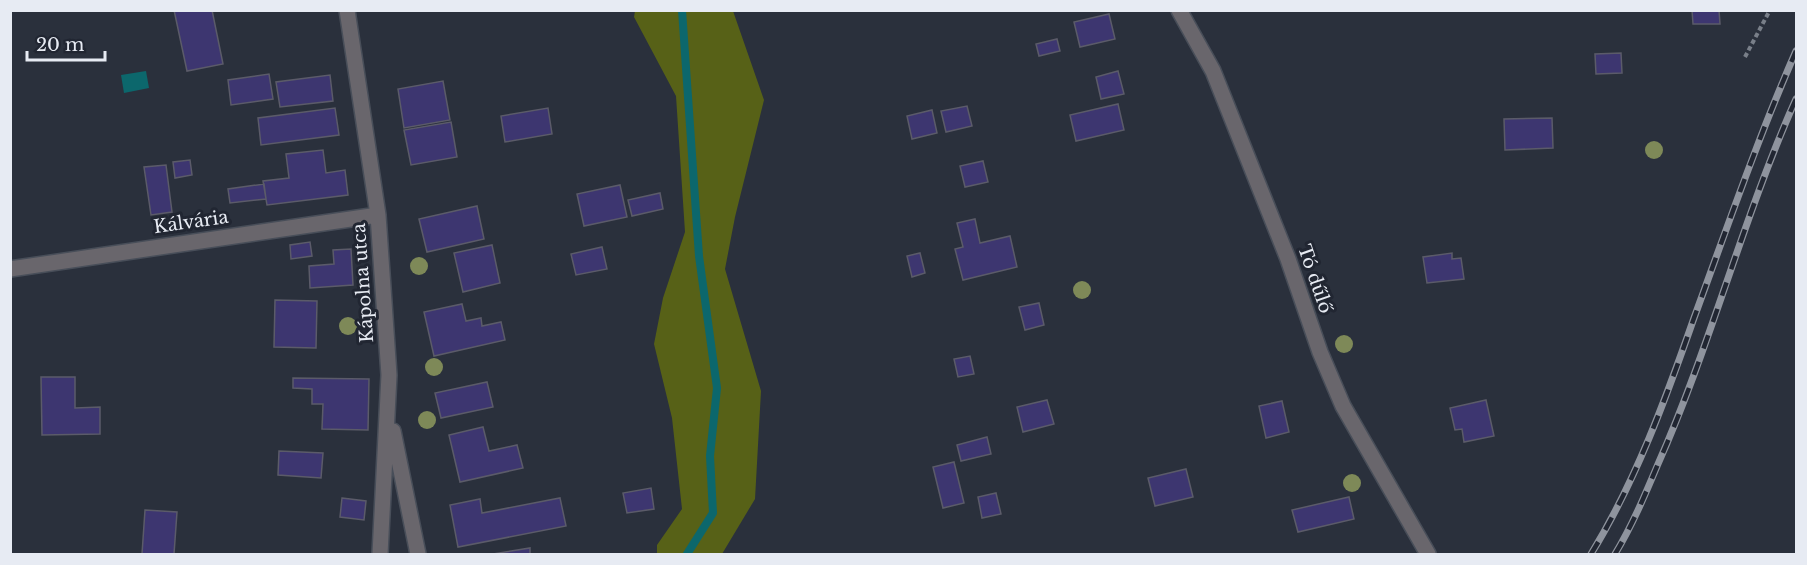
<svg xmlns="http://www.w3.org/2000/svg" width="1807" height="565" viewBox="0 0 1807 565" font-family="'Libre Baskerville',serif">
<rect width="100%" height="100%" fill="#2a303c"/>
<path fill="#576117" d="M635 11H733L764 100 735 217 725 269 761 391 755 499 722 554H657V545L682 509 672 418 654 344 663 298 685 232 676 96 634 17Z"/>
<path fill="#0c676c" d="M146 71 149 88 124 93 121 75Z"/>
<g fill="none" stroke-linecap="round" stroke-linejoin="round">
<path stroke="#0c676c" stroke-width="8" d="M682 10 699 256 717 388 710 456 713 513 687 554"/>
</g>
<path fill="#3d3670" stroke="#5b5b69" stroke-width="1.5" d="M174 10H212L223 64 187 71Z
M1692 10H1719L1720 24H1693Z
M1109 14 1115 39 1080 47 1074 22Z
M1057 39 1060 51 1039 56 1036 44Z
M1621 53 1622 73 1596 74 1595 54Z
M1118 71 1124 94 1101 99 1096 77Z
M269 74 273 99 231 105 228 80Z
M330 75 333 101 280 107 276 82Z
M443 81 450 120 404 128 398 89Z
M1118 104 1124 130 1076 141 1070 115Z
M967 106 972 126 946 132 941 111Z
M335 108 339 135 261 145 258 118Z
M548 108 552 134 505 142 501 116Z
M932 110 937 133 912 139 907 116Z
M1552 118 1553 148 1505 150 1504 119Z
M451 122 457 157 411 165 404 130Z
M323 150 326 173 345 170 348 195 267 205 263 181 289 178 286 154Z
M190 160 192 175 175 178 173 162Z
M983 161 988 182 965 187 960 166Z
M166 165 172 212 151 215 144 167Z
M264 184 266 199 230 203 228 189Z
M620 185 627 217 584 226 577 194Z
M660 193 663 209 632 216 628 200Z
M477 206 484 239 427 252 419 219Z
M975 219 980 243 1010 236 1017 267 963 280 955 249 963 247 957 223Z
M310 242 312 256 291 259 290 245Z
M492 245 500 283 463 292 454 253Z
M602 247 607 269 576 275 571 254Z
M351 249 353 285 310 288 309 266 334 264 333 250Z
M920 253 925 273 912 277 907 256Z
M1452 253V259L1461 258 1464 279 1427 283 1423 257Z
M275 300 317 301 316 348 274 347Z
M1039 303 1044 325 1025 330 1019 307Z
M462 304 466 321 481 318 482 326 501 322 505 340 434 356 424 312Z
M970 356 974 374 958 377 954 359Z
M41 377H75V408L100 407V434L42 435Z
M293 378 369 379 368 430 322 429 323 404H312V389L293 388Z
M487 382 493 407 441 418 435 393Z
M1047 400 1054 424 1023 432 1017 407Z
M1486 400 1494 436 1464 442 1462 429 1455 430 1450 408Z
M1282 401 1289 432 1266 438 1259 406Z
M483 427 489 451 517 445 523 468 460 482 449 435Z
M987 437 991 454 961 461 957 445Z
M279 451 323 453 321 478 278 475Z
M954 462 964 503 943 508 933 467Z
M1186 469 1193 497 1155 506 1148 478Z
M651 488 654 509 627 513 623 493Z
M996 493 1001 514 982 518 978 497Z
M1349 497 1354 519 1298 532 1292 510Z
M342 498 366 501 364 520 340 517Z
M560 498 566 526 458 547 450 505 480 499 482 513Z
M145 510 177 512 174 554H142Z
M530 548V554H493Z"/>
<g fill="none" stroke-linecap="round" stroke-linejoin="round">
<g stroke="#484e59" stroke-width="18">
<path id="minor" d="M347 10 378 215 389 375 380 554
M1179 10 1213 71 1288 259 1320 352 1343 406 1428 554
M10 269 378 215
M393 431 418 554"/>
</g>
<path stroke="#797f89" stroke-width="4" stroke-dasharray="4.5 3" stroke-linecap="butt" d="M1745 57 1770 10"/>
<use href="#minor" stroke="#69666c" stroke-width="15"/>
<g stroke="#8f949e" stroke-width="7">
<path id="rail" d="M1591 554C1636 481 1666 398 1694 318 1727 228 1758 138 1796 51
M1615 554C1632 526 1645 495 1658 464 1711 345 1743 217 1796 99"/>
</g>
<use href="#rail" stroke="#212632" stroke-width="4.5" stroke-dasharray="14" stroke-linecap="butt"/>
</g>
<g fill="#7e8958">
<circle cx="1654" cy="150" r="9"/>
<circle cx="419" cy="266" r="9"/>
<circle cx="1082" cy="290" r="9"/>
<circle cx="348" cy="326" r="9"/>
<circle cx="1344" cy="344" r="9"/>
<circle cx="434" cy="367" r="9"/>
<circle cx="427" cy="420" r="9"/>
<circle cx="1352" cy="483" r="9"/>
</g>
<g text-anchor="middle" stroke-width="6" stroke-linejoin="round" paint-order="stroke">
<g font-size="18" fill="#e7ebf3" stroke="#212632">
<text transform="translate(191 222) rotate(-8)" y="6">Kálvária</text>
<text transform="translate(1315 279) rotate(71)" y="6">Tó dűlő</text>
<text transform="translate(363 283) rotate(-94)" y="6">Kápolna utca</text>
</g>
</g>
<rect width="1807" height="565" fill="none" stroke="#e7ebf3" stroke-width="24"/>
<path d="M27 51v9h78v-9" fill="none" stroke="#e7ebf3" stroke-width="3"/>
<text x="36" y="51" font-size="18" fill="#e7ebf3" stroke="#212632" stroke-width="4.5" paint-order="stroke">20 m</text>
</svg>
